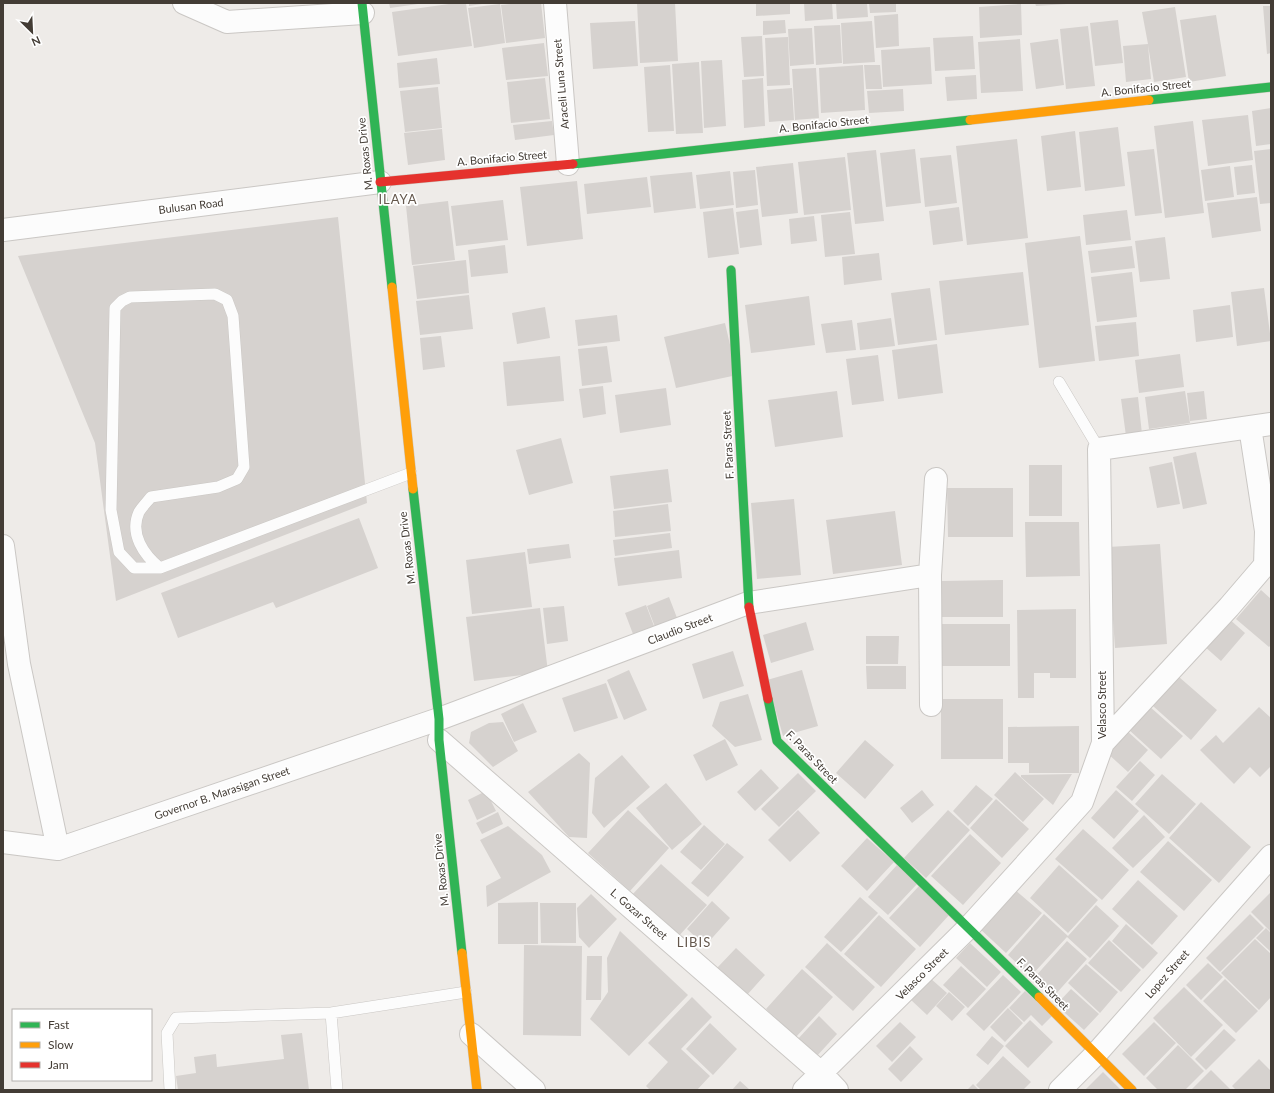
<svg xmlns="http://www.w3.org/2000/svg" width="1274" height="1093" viewBox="0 0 1274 1093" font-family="Lato,sans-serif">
<rect width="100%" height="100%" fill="#eeebe8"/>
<path fill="#d6d2cf" d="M389 3H418V4L390 8Z
M456 3H466L472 46 398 56 392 12Z
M469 3H482V4L469 6Z
M519 3H541L545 38 506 43 501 5Z
M637 3H675L678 61 640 63Z
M756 3H790V14L756 16Z
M804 3H832L833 19 805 21Z
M836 3H867L868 17 837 19Z
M869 3H896V12L870 13Z
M1035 3H1067V4L1036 6Z
M500 4 505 43 474 48 468 8Z
M1021 4 1022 35 980 38 979 7Z
M1263 6H1271V53L1267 54Z
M1175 7 1186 77 1154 82 1148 45 1151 79 1126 82 1123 46 1148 44 1142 12Z
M898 14 899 46 876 48 874 16Z
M1216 15 1226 76 1189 82 1180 20Z
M785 20 786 33 763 35V21Z
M1118 20 1123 63 1095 66 1090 23Z
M635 21 638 66 593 69 590 23Z
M872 21 875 62 843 64 841 23Z
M840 25 842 63 816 65 814 26Z
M1088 26 1095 86 1066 89 1060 29Z
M812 28 814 64 790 66 788 29Z
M762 36 764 76 744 77 741 37Z
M973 36 975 69 935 71 933 38Z
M788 37 790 85 767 86 765 38Z
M1020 39 1023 91 981 93 978 42Z
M1058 39 1064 85 1036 89 1030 43Z
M544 43 548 76 506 80 502 48Z
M930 47 932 84 883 87 881 50Z
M437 58 440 84 399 88 397 63Z
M722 60 726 126 704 128 701 61Z
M699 62 703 133 676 134 672 64Z
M670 65 674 131 648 132 644 67Z
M863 65 865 110 821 113 819 68Z
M864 65H880L882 89H866Z
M816 68 819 118 795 120 792 69Z
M976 75 977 99 947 101 945 77Z
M545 78 550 119 511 123 507 82Z
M763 78 765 126 744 128 742 80Z
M438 87 442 128 405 132 400 91Z
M792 88 794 120 769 122 767 90Z
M903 89 904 111 869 113 867 91Z
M1271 108V144L1256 146 1252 111Z
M1248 115 1253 160 1208 166 1202 120Z
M552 121 554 135 515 140 513 125Z
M1193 121 1204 213 1165 218 1154 126Z
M1118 127 1125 186 1085 191 1079 132Z
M442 129 445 160 408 165 404 133Z
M1075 131 1081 187 1047 191 1041 136Z
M1017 139 1028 238 967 245 956 146Z
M915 149 921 203 886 207 880 153Z
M1154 149 1162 213 1135 216 1127 152Z
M1271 149V203L1260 204 1254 151Z
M876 150 884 221 855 224 847 153Z
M951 155 957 203 925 207 920 158Z
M845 157 851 210 804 215 798 162Z
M793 163 798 213 762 217 756 167Z
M1252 165 1255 193 1237 195 1234 167Z
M1230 166 1234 197 1205 201 1201 170Z
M755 170 758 205 736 208 733 172Z
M730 171 734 205 700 209 696 175Z
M692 172 696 208 654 213 650 176Z
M647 177 651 207 587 214 584 184Z
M577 181 583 239 527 246 520 187Z
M1257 197 1261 231 1212 238 1207 203Z
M503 200 508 240 456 246 451 206Z
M448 201 455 260 412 265 406 206Z
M959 207 963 241 933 245 929 211Z
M733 208 739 254 708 258 703 212Z
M758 209 762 245 740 248 736 212Z
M1127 210 1131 240 1086 245 1083 215Z
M850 212 855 254 825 257 821 215Z
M814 216 817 241 791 244 789 219Z
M338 217 367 503 116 601 95 443 18 256Z
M1080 236 1095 361 1039 368 1025 243Z
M1165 237 1170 279 1140 282 1135 241Z
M505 245 508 273 471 277 468 250Z
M1132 246 1135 268 1091 273 1088 251Z
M879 253 882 280 844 285 842 257Z
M466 260 469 293 417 299 413 266Z
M1023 272 1029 325 945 335 939 281Z
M1132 272 1137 317 1097 322 1091 277Z
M930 288 937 340 898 345 891 293Z
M1264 288 1271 341 1237 346 1231 292Z
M469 295 473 329 420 335 416 301Z
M809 296 815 345 751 353 745 305Z
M1230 305 1233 337 1196 342 1193 310Z
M545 307 550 338 517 344 512 313Z
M617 315 620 341 578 346 575 320Z
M891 318 895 346 860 350 857 323Z
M852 320 856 350 826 353 821 324Z
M1136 322 1139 356 1099 361 1095 326Z
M725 323 737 375 676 388 664 337Z
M441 336 445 367 423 370 420 338Z
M937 344 943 393 898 399 892 350Z
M607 346 612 382 582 386 578 349Z
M1180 354 1184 387 1139 393 1135 360Z
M878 355 884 401 852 405 846 359Z
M560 356 564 401 507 406 503 362Z
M603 386 606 414 583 418 579 389Z
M666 388 671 425 620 433 615 395Z
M837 391 843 437 775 447 768 400Z
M1185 391 1190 423 1149 429 1145 397Z
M1204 391 1207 419 1190 421 1187 393Z
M1138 397 1142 434 1126 436 1121 399Z
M561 438 573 483 529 495 516 450Z
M1196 452 1207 504 1183 509 1173 457Z
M1172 462 1180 504 1157 508 1149 467Z
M1029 465H1062V516H1029Z
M668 469 672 502 614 509 610 476Z
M947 488H1013V537H948Z
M794 499 801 575 757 579 751 503Z
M668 504 671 531 615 537 613 511Z
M895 511 902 565 833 574 826 520Z
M359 518 378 568 276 608 273 602 178 638 161 593Z
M1025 522H1079L1080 576 1026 577Z
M670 533 672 548 615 556 613 540Z
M569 544 571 558 529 564 527 549Z
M1160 544 1167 644 1115 648 1108 547Z
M679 550 682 578 618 586 614 558Z
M525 552 532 607 472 614 466 560Z
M1003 580V617H942V581Z
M1261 590 1271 599V645L1269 647 1236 619Z
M669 597 679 623 657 632 647 606Z
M646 605 654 626 633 634 625 613Z
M564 606 568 641 547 644 543 608Z
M540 608 548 672 474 681 466 617Z
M1076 609V678H1050V673H1034V698H1018L1017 610Z
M1228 618 1245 633 1221 661 1204 646Z
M806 622 814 650 771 663 763 635Z
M934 624H1010V666H934Z
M866 636H899L898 664H866Z
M733 651 744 686 703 699 692 664Z
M866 666H906V689H867Z
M629 670 647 710 624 720 607 680Z
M802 670 818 726 783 736 767 680Z
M1179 677 1217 710 1191 740 1153 706Z
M606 683 618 718 574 732 562 698Z
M748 694 762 740 735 747 712 726 720 702Z
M941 699H1003V759H941Z
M523 703 537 732 514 742 501 714Z
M1149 706 1183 736 1161 759 1128 729Z
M1259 707 1271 718V766L1260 777 1250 767 1234 784 1200 750 1216 735 1223 743Z
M503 722 518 751 493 767 469 743 471 732 489 723Z
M1079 726V773H1029V763H1008V727Z
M1126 730 1148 750 1128 772 1106 752Z
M725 739 738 765 706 781 693 755Z
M865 740 894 765 865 799 836 773Z
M579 753 590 763 587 838 569 837 528 792Z
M622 755 650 787 604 828 592 813 595 778Z
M1140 761 1155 775 1132 801 1116 787Z
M761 769 779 788 755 811 737 792Z
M1015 772 1044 799 1023 822 994 795Z
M798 773 816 791 779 827 761 809Z
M1072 774 1053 805 1021 777V775Z
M1162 774 1196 804 1169 834 1135 804Z
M666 783 702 824 672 850 636 808Z
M976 785 993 799 968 826 953 811Z
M922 790 934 805 912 823 900 808Z
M1116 790 1139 811 1114 839 1091 818Z
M486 791 496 811 477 820 468 800Z
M996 799 1029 829 1002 858 970 828Z
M1201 802 1251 847 1219 883 1169 838Z
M628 810 669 848 630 891 588 853Z
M798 810 820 833 790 862 768 840Z
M948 810 970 830 926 878 904 858Z
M498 812 503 824 482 834 476 823Z
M1144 815 1165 837 1133 868 1112 848Z
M704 825 725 844 701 870 680 852Z
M508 826 542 855 551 872 487 907 486 886 501 878 480 840Z
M1083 829 1129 870 1102 900 1055 859Z
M970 834 1001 863 963 905 931 876Z
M867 838 894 862 867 891 841 866Z
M1168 841 1212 880 1184 911 1140 872Z
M727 843 744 857 708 897 691 883Z
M661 864 707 905 677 938 631 896Z
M897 865 917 884 888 915 868 897Z
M1059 865 1098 900 1068 933 1030 898Z
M1138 880 1178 916 1152 945 1112 909Z
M919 886 950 914 920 947 889 918Z
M1014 889 1042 913 1006 953 979 928Z
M1271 892V932L1251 912Z
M591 894 617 919 589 948 579 937 577 908Z
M860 897 878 913 841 952 824 937Z
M712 901 730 918 705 946 687 929Z
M538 902V944H498V903Z
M540 903H576V943H541Z
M1096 905 1119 926 1090 958 1067 937 1031 976 1008 955 1044 914 1068 936Z
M1250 914 1264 928 1220 972 1206 958Z
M879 915 916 949 881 987 844 954Z
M1126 924 1158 953 1143 969 1112 941Z
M1266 928 1271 933V952L1256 938Z
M620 931 688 995 629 1056 590 1019 608 992 607 958Z
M1255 939 1271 954V997L1259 1010 1221 973Z
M1109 940 1141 970 1121 992 1088 963Z
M1067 941 1087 959 1054 996 1034 978Z
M827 943 875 987 853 1011 805 967Z
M970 943 1001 972 987 987 956 958Z
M524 945 582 946 581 1036 523 1035Z
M736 948 765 975 747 995 717 968Z
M587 956H602L601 1000H586Z
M1208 963 1223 977 1201 1000 1186 985Z
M1086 964 1118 992 1100 1013 1068 983Z
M961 966 986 989 968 1008 943 985Z
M802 969 833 997 796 1037 766 1009Z
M1003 975 1021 992 984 1031 966 1014Z
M930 978 947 993 927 1015 910 999Z
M1225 979 1258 1011 1236 1033 1203 1001Z
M1184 987 1223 1025 1191 1057 1153 1018Z
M1071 989 1099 1014 1084 1030 1056 1005Z
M1025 991 1052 1016 1042 1026 1031 1015 1024 1022 1009 1008Z
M949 992 965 1007 952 1021 936 1006Z
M692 997 712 1017 681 1049 710 1076 697 1090H650L646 1086 668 1062 648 1043Z
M1008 1008 1023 1023 1005 1042 990 1027Z
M819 1016 837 1034 816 1057 797 1040Z
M1030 1020 1053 1042 1028 1068 1005 1046Z
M900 1022 916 1037 892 1062 876 1046Z
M1154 1022 1176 1043 1144 1076 1122 1054Z
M710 1023 737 1049 713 1075 686 1049Z
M1224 1029 1236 1040 1206 1070 1195 1059Z
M302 1033 309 1090H178L176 1076 196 1073 194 1057 216 1054 217 1067 284 1059 281 1035Z
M992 1036 1004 1046 988 1065 976 1055Z
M1178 1045 1204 1071 1185 1090H1158L1146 1078Z
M910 1046 923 1059 901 1082 888 1069Z
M1003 1056 1031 1082 1023 1090H981L976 1085Z
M1259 1059 1271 1071V1090H1236L1232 1086Z
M1211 1070 1231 1090H1191Z
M1103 1072 1121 1090H1085Z
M740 1081 750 1090H732Z
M973 1084 979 1090H967Z"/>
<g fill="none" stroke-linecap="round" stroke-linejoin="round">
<g stroke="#cac7c4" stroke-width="12">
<path id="lane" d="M1059 382 1099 449
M160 568C144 555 129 534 139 512 142 507 147 502 151 497L218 487 237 479 244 467 233 316 227 300 215 294 130 297 122 301 115 308 111 510 119 552 134 568H160L411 473
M331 1013 337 1090
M170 1090 167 1033 176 1018 331 1013 466 992"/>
</g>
<g stroke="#cac7c4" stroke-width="24">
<path id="street" d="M184 3 227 22 363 13
M555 3 568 164
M3 230 380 182
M3 546 19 664 58 849
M931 705 930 575 936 479
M439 740 821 1073 837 1090
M1103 743 1229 607 1265 565 1266 531 1250 427
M3 842 58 849 439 719 748 603 930 575
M471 1034 534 1090
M804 1090 969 927 1082 802 1103 743 1099 449 1271 424
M1060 1090 1095 1055 1271 856"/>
</g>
<g stroke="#cdc7bf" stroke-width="10">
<path id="fast" d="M362 3 392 287
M1149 100 1271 87
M573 164 970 120
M731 270 749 607
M413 489 439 719V740L462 953
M768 699 777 741 1039 997"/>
</g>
<g stroke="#cdc7bf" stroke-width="10">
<path id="slow" d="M970 120 1149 100
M392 287 413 489
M462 953 477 1090
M1039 997 1132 1090"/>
</g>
<g stroke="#cdc7bf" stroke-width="10">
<path id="jam" d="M380 182 573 164
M749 607 768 699"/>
</g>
<use href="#lane" stroke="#fcfcfc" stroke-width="11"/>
<use href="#street" stroke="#fcfcfc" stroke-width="22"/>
<use href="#fast" stroke="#30b455" stroke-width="9"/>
<use href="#slow" stroke="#ff9f0a" stroke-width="9"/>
<use href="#jam" stroke="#e5322d" stroke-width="9"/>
</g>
<g text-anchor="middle" stroke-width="3.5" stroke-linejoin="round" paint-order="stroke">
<g font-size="11" fill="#433c35" stroke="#fff">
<text transform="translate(561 84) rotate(-95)" y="4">Araceli Luna Street</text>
<text transform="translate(1146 88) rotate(-6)" y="4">A. Bonifacio Street</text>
<text transform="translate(824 124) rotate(-6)" y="4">A. Bonifacio Street</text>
<text transform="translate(365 154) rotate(-96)" y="4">M. Roxas Drive</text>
<text transform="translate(502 158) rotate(-5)" y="4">A. Bonifacio Street</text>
<text transform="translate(191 206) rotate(-7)" y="4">Bulusan Road</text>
<text transform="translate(728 445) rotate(-93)" y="4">F. Paras Street</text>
<text transform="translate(407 548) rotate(-97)" y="4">M. Roxas Drive</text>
<text transform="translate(680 629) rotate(-21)" y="4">Claudio Street</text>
<text transform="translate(1102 705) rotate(-90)" y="4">Velasco Street</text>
<text transform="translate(812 757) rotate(46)" y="4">F. Paras Street</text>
<text transform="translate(222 793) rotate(-19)" y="4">Governor B. Marasigan Street</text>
<text transform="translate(441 870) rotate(-96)" y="4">M. Roxas Drive</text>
<text transform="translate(639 914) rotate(41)" y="4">L. Gozar Street</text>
<text transform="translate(922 974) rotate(-45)" y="4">Velasco Street</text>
<text transform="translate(1167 974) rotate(-49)" y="4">Lopez Street</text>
<text transform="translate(1043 984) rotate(45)" y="4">F. Paras Street</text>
</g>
<g font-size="13" letter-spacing="1" fill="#65584d" stroke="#fff">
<text x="398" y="204">ILAYA</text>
<text x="694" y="947">LIBIS</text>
</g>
</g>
<rect width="1274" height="1093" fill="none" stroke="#433c35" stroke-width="8"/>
<rect x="12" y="1009" width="140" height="72" fill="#ffffff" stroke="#b4b1ae"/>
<rect x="20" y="1022" width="20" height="6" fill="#30b455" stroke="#b4b1ae"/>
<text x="48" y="1029" font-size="12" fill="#433c35">Fast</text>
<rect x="20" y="1042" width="20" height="6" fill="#ff9f0a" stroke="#b4b1ae"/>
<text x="48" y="1049" font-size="12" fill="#433c35">Slow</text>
<rect x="20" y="1062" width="20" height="6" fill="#e5322d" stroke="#b4b1ae"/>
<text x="48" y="1069" font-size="12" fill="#433c35">Jam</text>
<g transform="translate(32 32) rotate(156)" stroke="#ffffff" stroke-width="3" paint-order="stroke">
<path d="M0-3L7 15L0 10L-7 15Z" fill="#433c35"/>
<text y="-6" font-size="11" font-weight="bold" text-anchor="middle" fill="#433c35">N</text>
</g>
</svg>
